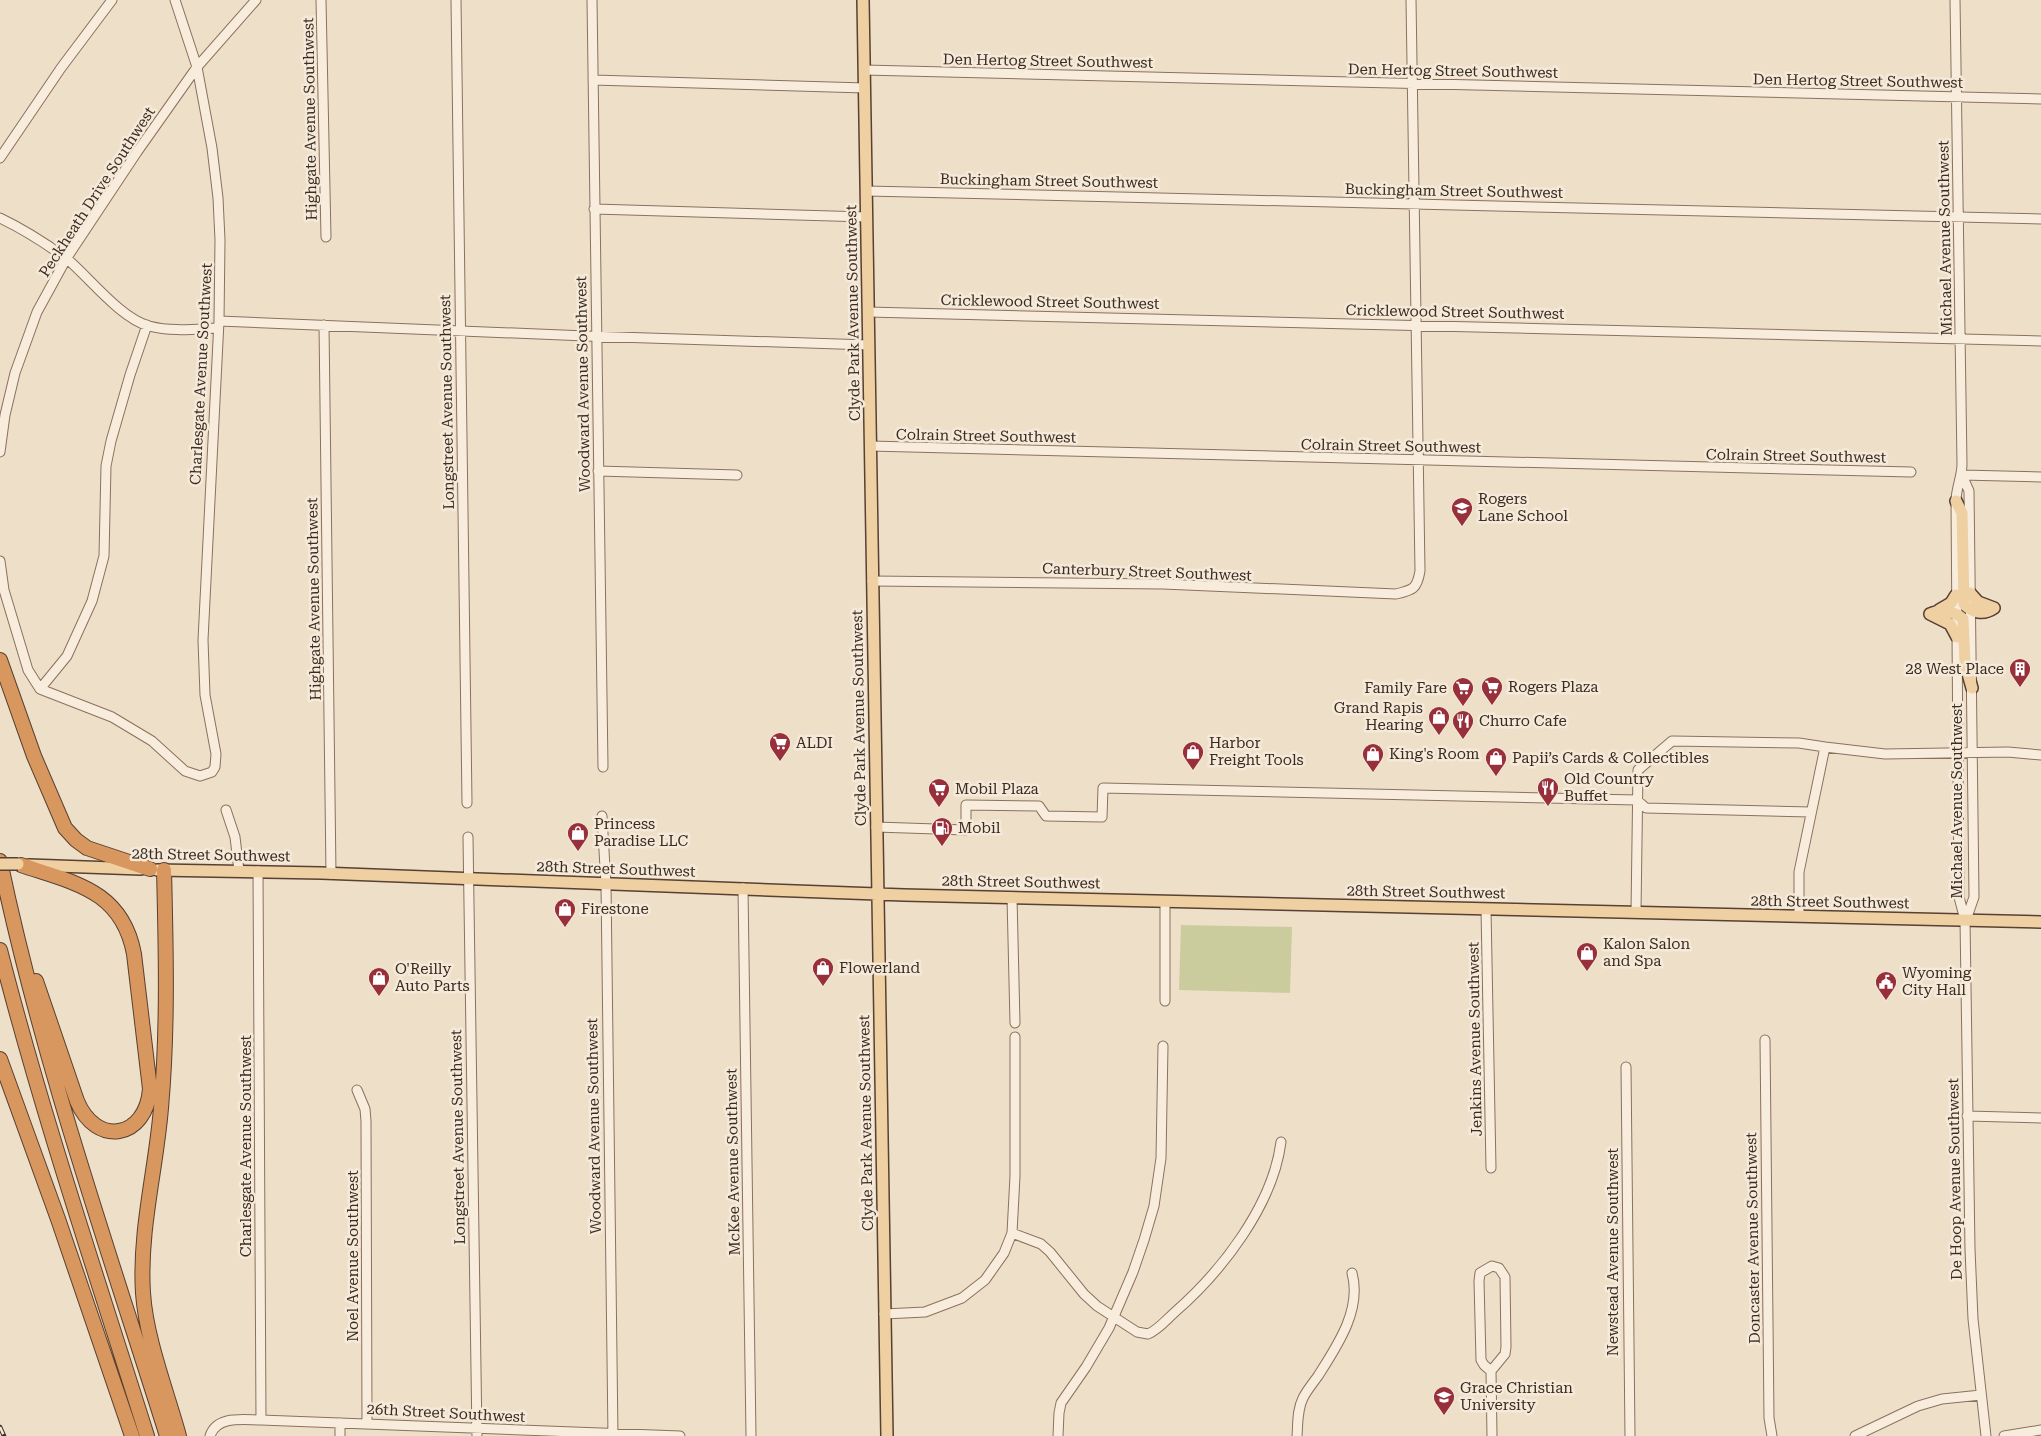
<svg xmlns="http://www.w3.org/2000/svg" width="2041" height="1436" viewBox="0 0 2041 1436" font-family="'Roboto Serif',serif">
<rect width="100%" height="100%" fill="#eedfc9"/>
<path fill="#cbcc9d" d="M1181 925 1292 927 1290 993 1179 990Z"/>
<g fill="none" stroke-linecap="round" stroke-linejoin="round">
<g stroke="#8a715e" stroke-width="11">
<path id="minor" d="M321 0 326 237
M456 0 467 803
M592 0 603 767
M1955 0 1962 464C1962 477 1956 488 1956 501L1959 897 1965 920 1970 1249 1973 1319 1986 1436
M864 70 2041 99
M593 80 865 88
M0 158 61 68 112 0
M867 191 2041 219
M594 209 867 217
M0 218C23 229 45 243 66 258 89 277 120 318 149 326 172 332 195 329 218 328
M868 312 2041 341
M219 321 586 336 869 345
M324 325 331 874
M870 446 1911 472
M0 452 5 415 15 373 37 312 66 259 137 152 197 67 256 0
M598 471 737 475
M1962 475 1969 491 1974 897 1966 920
M1962 475 2041 477
M0 561 4 590 28 670 40 689 112 717 152 741 185 771 200 776 212 772 215 767 216 754 205 695 203 640 219 321 220 240 218 198 212 148 197 67 175 0
M872 581 1163 584 1396 594C1413 590 1417 589 1420 571L1411 0
M40 689 67 656 92 601 104 556 106 466 111 441 130 375 147 325
M226 810 235 837 239 871
M602 816 606 885 613 1436
M876 827 966 830V805L1039 806 1046 816 1102 817 1103 788 1637 800 1646 808 1811 812
M468 837 477 1436
M258 871 261 1420
M743 888 751 1436
M1012 897 1015 1023
M1486 909 1491 1168
M1636 912 1638 770 1672 741 1799 743 1825 747
M1799 916V872L1825 747 1885 754 2008 752 2041 755
M1165 1001V901
M1765 1040 1769 1418 1772 1436
M1626 1067 1630 1436
M357 1090 365 1109 366 1121 367 1423
M1967 1116 2041 1118
M1012 1233 1041 1244 1050 1252 1084 1294 1097 1306 1137 1332 1148 1334C1158 1330 1166 1320 1175 1312 1222 1271 1273 1205 1281 1142
M884 1314 925 1312 962 1298 985 1280 1004 1253 1012 1233 1015 1176V1037
M1491 1371 1484 1365 1481 1360 1479 1281 1480 1273 1492 1266 1499 1268 1505 1277 1506 1347 1505 1354 1491 1371 1492 1436
M340 1423V1436
M210 1436C217 1415 244 1420 261 1420L680 1436
M1058 1436 1059 1413 1061 1403 1086 1367 1109 1328 1133 1272 1144 1240 1154 1206 1161 1158 1163 1046
M1297 1436C1298 1423 1297 1410 1303 1398 1307 1390 1313 1383 1318 1376 1337 1346 1362 1310 1352 1273
M1855 1436 1918 1406 1942 1399 1981 1395
M2004 1436 2041 1430"/>
</g>
<g stroke="#584032" stroke-width="14">
<path id="major" d="M863 0 887 1436
M1956 501 1962 513 1964 604C1972 613 1984 615 1994 608
M1970 593 1978 602 1994 608
M1939 610 1951 603 1956 595
M1930 614C1940 609 1955 611 1963 619L1965 663 1972 688
M1930 614 1950 624 1957 637
M29 865 141 869
M157 870 321 873 904 895 2041 922"/>
</g>
<g stroke="#584032" stroke-width="16">
<path id="highway" d="M0 660 34 756 65 828 76 840 87 848 150 869
M0 861C41 1057 107 1246 167 1436
M21 865C74 883 122 890 134 954L150 1089C146 1139 96 1147 77 1101L36 981
M164 870C166 949 168 1029 161 1108 156 1170 139 1231 143 1293 146 1339 167 1392 179 1436
M0 950C42 1114 96 1274 147 1436
M0 1059 58 1219 132 1436"/>
</g>
<use href="#minor" stroke="#f8eddd" stroke-width="9"/>
<use href="#major" stroke="#eed0a3" stroke-width="11"/>
<use href="#highway" stroke="#d8975e" stroke-width="14"/>
<g stroke="#3b2b21" stroke-width="4.5">
<path id="rail" d="M0 1427 4 1436"/>
</g>
<use href="#rail" stroke="#f5ead9" stroke-width="2.5" stroke-dasharray="8" stroke-linecap="butt"/>
<g stroke="#584032" stroke-width="14" stroke-linecap="butt">
<path id="major-bridge" d="M0 864H18"/>
</g>
<use href="#major-bridge" stroke="#eed0a3" stroke-width="11"/>
</g>
<defs>
<g id="school-pin" transform="scale(1.125)"><path d="M0 17L-7.5 6A9.5 9.5 0 1 1 7.5 6Z" fill="#97303a" stroke="#f5ead9"/><path d="M0-5L7-2L0 1L-7-2ZM-4 1L0 2.5L4 1V4Q0 6-4 4Z" fill="#fff"/></g>
<g id="building-pin" transform="scale(1.125)"><path d="M0 17L-7.5 6A9.5 9.5 0 1 1 7.5 6Z" fill="#97303a" stroke="#f5ead9"/><path d="M-4-6H4V6H1V3H-1V6H-4ZM-2.5-4.3h1.7v1.8h-1.7ZM.8-4.3h1.7v1.8H.8ZM-2.5-1h1.7V.8h-1.7ZM.8-1h1.7V.8H.8Z" fill="#fff"/></g>
<g id="supermarket-pin" transform="scale(1.125)"><path d="M0 17L-7.5 6A9.5 9.5 0 1 1 7.5 6Z" fill="#97303a" stroke="#f5ead9"/><path d="M-6-5.5h2.5l.6 2H6L4.5 2H-2.5L-4.4-4H-6ZM-1.5 3.2a1.3 1.3 0 1 0 .1 0ZM3 3.2a1.3 1.3 0 1 0 .1 0Z" fill="#fff"/></g>
<g id="shop-pin" transform="scale(1.125)"><path d="M0 17L-7.5 6A9.5 9.5 0 1 1 7.5 6Z" fill="#97303a" stroke="#f5ead9"/><path d="M-5-2.5h2.3a2.7 3.5 0 0 1 5.4 0H5L5.5 6h-11ZM-1.5-2.5h3a1.5 2.3 0 0 0-3 0Z" fill="#fff"/></g>
<g id="restaurant-pin" transform="scale(1.125)"><path d="M0 17L-7.5 6A9.5 9.5 0 1 1 7.5 6Z" fill="#97303a" stroke="#f5ead9"/><path d="M-5-6h1v4h1v-4h1v4h1v-4h1v5L-1.5 .5V6h-2V.5L-5-1ZM5-6V6H3V1.5H1.5Q1.5-4 5-6Z" fill="#fff"/></g>
<g id="fuel-pin" transform="scale(1.125)"><path d="M0 17L-7.5 6A9.5 9.5 0 1 1 7.5 6Z" fill="#97303a" stroke="#f5ead9"/><path d="M-5.5-6h7V0h2V4h1.3V-2.5L3-4.5l.8-.8L6-3V5H2.5V1h-1V6h-7ZM-4.2-4.7v3.2H.2V-4.7Z" fill="#fff"/></g>
<g id="civic-pin" transform="scale(1.125)"><path d="M0 17L-7.5 6A9.5 9.5 0 1 1 7.5 6Z" fill="#97303a" stroke="#f5ead9"/><path d="M-.6-6.5H3V-4.5H.6V-3L4-1V1h2V6H-6V1h2V-1L-.6-3ZM-1.2 2.5V6h2.4V2.5Z" fill="#fff"/></g>
<g id="university-pin" transform="scale(1.125)"><path d="M0 17L-7.5 6A9.5 9.5 0 1 1 7.5 6Z" fill="#97303a" stroke="#f5ead9"/><path d="M0-5L7-2L0 1L-7-2ZM-4 1L0 2.5L4 1V4Q0 6-4 4Z" fill="#fff"/></g>
</defs>
<g fill-rule="evenodd">
<use href="#school-pin" x="1462" y="508"/>
<use href="#building-pin" x="2020" y="669"/>
<use href="#supermarket-pin" x="1492" y="687"/>
<use href="#supermarket-pin" x="1463" y="688"/>
<use href="#shop-pin" x="1439" y="717"/>
<use href="#restaurant-pin" x="1463" y="721"/>
<use href="#supermarket-pin" x="780" y="743"/>
<use href="#shop-pin" x="1193" y="752"/>
<use href="#shop-pin" x="1373" y="754"/>
<use href="#shop-pin" x="1496" y="758"/>
<use href="#restaurant-pin" x="1548" y="788"/>
<use href="#supermarket-pin" x="939" y="789"/>
<use href="#fuel-pin" x="942" y="828"/>
<use href="#shop-pin" x="578" y="833"/>
<use href="#shop-pin" x="565" y="909"/>
<use href="#shop-pin" x="1587" y="953"/>
<use href="#shop-pin" x="823" y="968"/>
<use href="#shop-pin" x="379" y="978"/>
<use href="#civic-pin" x="1886" y="982"/>
<use href="#university-pin" x="1444" y="1397"/>
</g>
<g text-anchor="middle" stroke-width="5" stroke-linejoin="round" paint-order="stroke">
<g font-size="15" fill="#3b2b21" stroke="#f5ead9">
<text transform="translate(1048 61) rotate(1)" y="5">Den Hertog Street Southwest</text>
<text transform="translate(1453 71) rotate(1)" y="5">Den Hertog Street Southwest</text>
<text transform="translate(1858 81) rotate(1)" y="5">Den Hertog Street Southwest</text>
<text transform="translate(310 119) rotate(-91)" y="5">Highgate Avenue Southwest</text>
<text transform="translate(1049 181) rotate(1)" y="5">Buckingham Street Southwest</text>
<text transform="translate(1454 191) rotate(1)" y="5">Buckingham Street Southwest</text>
<text transform="translate(97 192) rotate(-57)" y="5">Peckheath Drive Southwest</text>
<text transform="translate(1945 238) rotate(-91)" y="5">Michael Avenue Southwest</text>
<text transform="translate(1050 302) rotate(1)" y="5">Cricklewood Street Southwest</text>
<text transform="translate(1455 312) rotate(1)" y="5">Cricklewood Street Southwest</text>
<text transform="translate(853 313) rotate(-91)" y="5">Clyde Park Avenue Southwest</text>
<text transform="translate(201 374) rotate(-87)" y="5">Charlesgate Avenue Southwest</text>
<text transform="translate(583 384) rotate(-91)" y="5">Woodward Avenue Southwest</text>
<text transform="translate(447 402) rotate(-91)" y="5">Longstreet Avenue Southwest</text>
<text transform="translate(986 436) rotate(1)" y="5">Colrain Street Southwest</text>
<text transform="translate(1391 446) rotate(1)" y="5">Colrain Street Southwest</text>
<text transform="translate(1796 456) rotate(1)" y="5">Colrain Street Southwest</text>
<text transform="translate(1147 572) rotate(2)" y="5">Canterbury Street Southwest</text>
<text transform="translate(314 599) rotate(-91)" y="5">Highgate Avenue Southwest</text>
<text transform="translate(859 718) rotate(-91)" y="5">Clyde Park Avenue Southwest</text>
<text transform="translate(1957 801) rotate(-90)" y="5">Michael Avenue Southwest</text>
<text transform="translate(211 855) rotate(1)" y="5">28th Street Southwest</text>
<text transform="translate(616 869) rotate(2)" y="5">28th Street Southwest</text>
<text transform="translate(1021 882) rotate(1)" y="5">28th Street Southwest</text>
<text transform="translate(1426 892) rotate(1)" y="5">28th Street Southwest</text>
<text transform="translate(1830 902) rotate(1)" y="5">28th Street Southwest</text>
<text transform="translate(1475 1039) rotate(-91)" y="5">Jenkins Avenue Southwest</text>
<text transform="translate(866 1123) rotate(-91)" y="5">Clyde Park Avenue Southwest</text>
<text transform="translate(594 1126) rotate(-91)" y="5">Woodward Avenue Southwest</text>
<text transform="translate(458 1137) rotate(-91)" y="5">Longstreet Avenue Southwest</text>
<text transform="translate(246 1146) rotate(-90)" y="5">Charlesgate Avenue Southwest</text>
<text transform="translate(733 1162) rotate(-91)" y="5">McKee Avenue Southwest</text>
<text transform="translate(1955 1179) rotate(-91)" y="5">De Hoop Avenue Southwest</text>
<text transform="translate(1753 1238) rotate(-91)" y="5">Doncaster Avenue Southwest</text>
<text transform="translate(1613 1252) rotate(-90)" y="5">Newstead Avenue Southwest</text>
<text transform="translate(353 1256) rotate(-90)" y="5">Noel Avenue Southwest</text>
<text transform="translate(446 1413) rotate(3)" y="5">26th Street Southwest</text>
</g>
<g font-size="15" fill="#3b2b21" stroke="#f5ead9" text-anchor="start">
<text x="1478" y="504">Rogers<tspan x="1478" dy="17">Lane School</tspan></text>
<text x="2004" y="674" text-anchor="end">28 West Place</text>
<text x="1508" y="692">Rogers Plaza</text>
<text x="1447" y="693" text-anchor="end">Family Fare</text>
<text x="1423" y="713" text-anchor="end">Grand Rapis<tspan x="1423" dy="17">Hearing</tspan></text>
<text x="1479" y="726">Churro Cafe</text>
<text x="796" y="748">ALDI</text>
<text x="1209" y="748">Harbor<tspan x="1209" dy="17">Freight Tools</tspan></text>
<text x="1389" y="759">King's Room</text>
<text x="1512" y="763">Papii’s Cards &amp; Collectibles</text>
<text x="1564" y="784">Old Country<tspan x="1564" dy="17">Buffet</tspan></text>
<text x="955" y="794">Mobil Plaza</text>
<text x="594" y="829">Princess<tspan x="594" dy="17">Paradise LLC</tspan></text>
<text x="958" y="833">Mobil</text>
<text x="581" y="914">Firestone</text>
<text x="1603" y="949">Kalon Salon<tspan x="1603" dy="17">and Spa</tspan></text>
<text x="839" y="973">Flowerland</text>
<text x="395" y="974">O'Reilly<tspan x="395" dy="17">Auto Parts</tspan></text>
<text x="1902" y="978">Wyoming<tspan x="1902" dy="17">City Hall</tspan></text>
<text x="1460" y="1393">Grace Christian<tspan x="1460" dy="17">University</tspan></text>
</g>
</g>
</svg>
